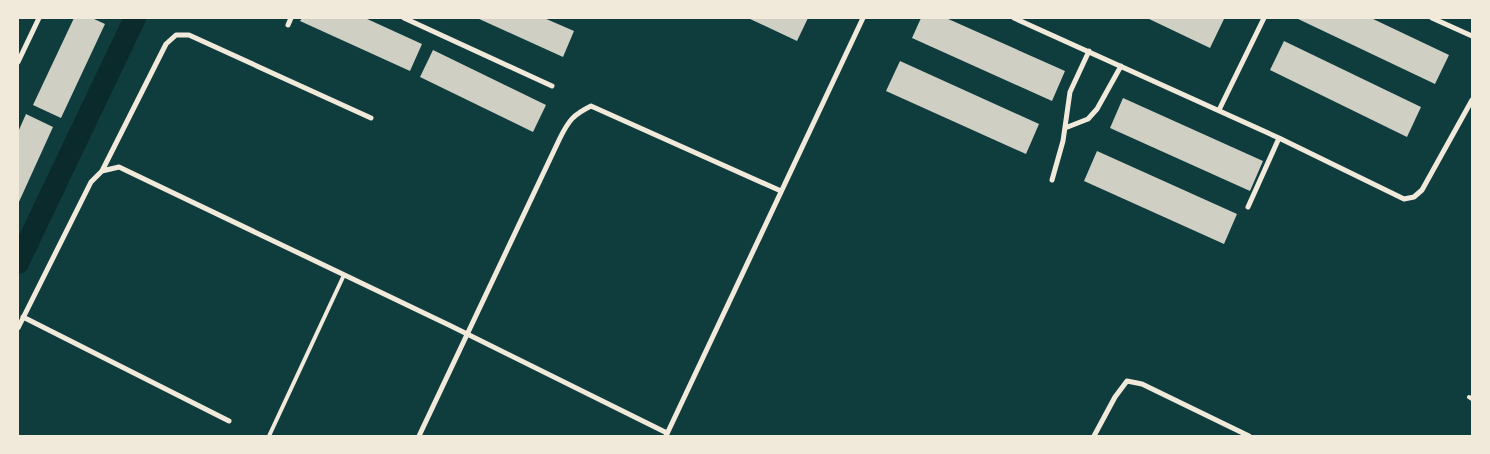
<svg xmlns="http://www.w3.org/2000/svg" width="1490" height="454" viewBox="0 0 1490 454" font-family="Lora,serif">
<rect width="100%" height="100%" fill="#0f3d3e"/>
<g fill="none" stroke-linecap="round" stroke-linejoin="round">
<path stroke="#0a2a2b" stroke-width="22" d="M18 263 135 18"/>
</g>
<path fill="#cfcfc3" d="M74 18H92L105 24 61 118 33 105Z
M302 18H365L422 44 410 71 300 21Z
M477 18H544L574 31 563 57Z
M748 18H808L797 41Z
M921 18H946L1065 71 1052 101 912 38Z
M1147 18H1222L1224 19 1210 48Z
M1296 18H1371L1449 55 1435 84Z
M1284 41 1421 107 1407 137 1270 70Z
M433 50 546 105 533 132 420 77Z
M900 61 1039 124 1026 154 886 91Z
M1123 98 1263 161 1250 191 1110 128Z
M26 114 53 127 18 204V132Z
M1097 151 1237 214 1224 244 1084 181Z"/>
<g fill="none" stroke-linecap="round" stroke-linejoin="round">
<path stroke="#f1e9da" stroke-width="4" d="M1469 397 1472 399
M269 436 344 275"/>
<path stroke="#f1e9da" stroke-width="5" d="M404 18 552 86
M1014 18 1279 138 1404 199 1414 197 1422 190 1472 100
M1432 18 1472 36
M288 25 291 18
M18 62 39 18
M1219 110 1264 18
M1065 128 1088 119 1097 109 1121 66
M102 171 119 167 451 326 667 433
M1052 180 1063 141 1070 92 1089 51
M1248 207 1279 138
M23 317 229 421
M18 328 91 182 102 171 166 44 176 35H189L371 118
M419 436 560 138C569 120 573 115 591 106L781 191
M666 436 863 18
M1094 436 1115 397 1127 381 1142 384 1249 436"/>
</g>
<rect width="1490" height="454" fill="none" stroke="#f1e9da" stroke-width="38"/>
</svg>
